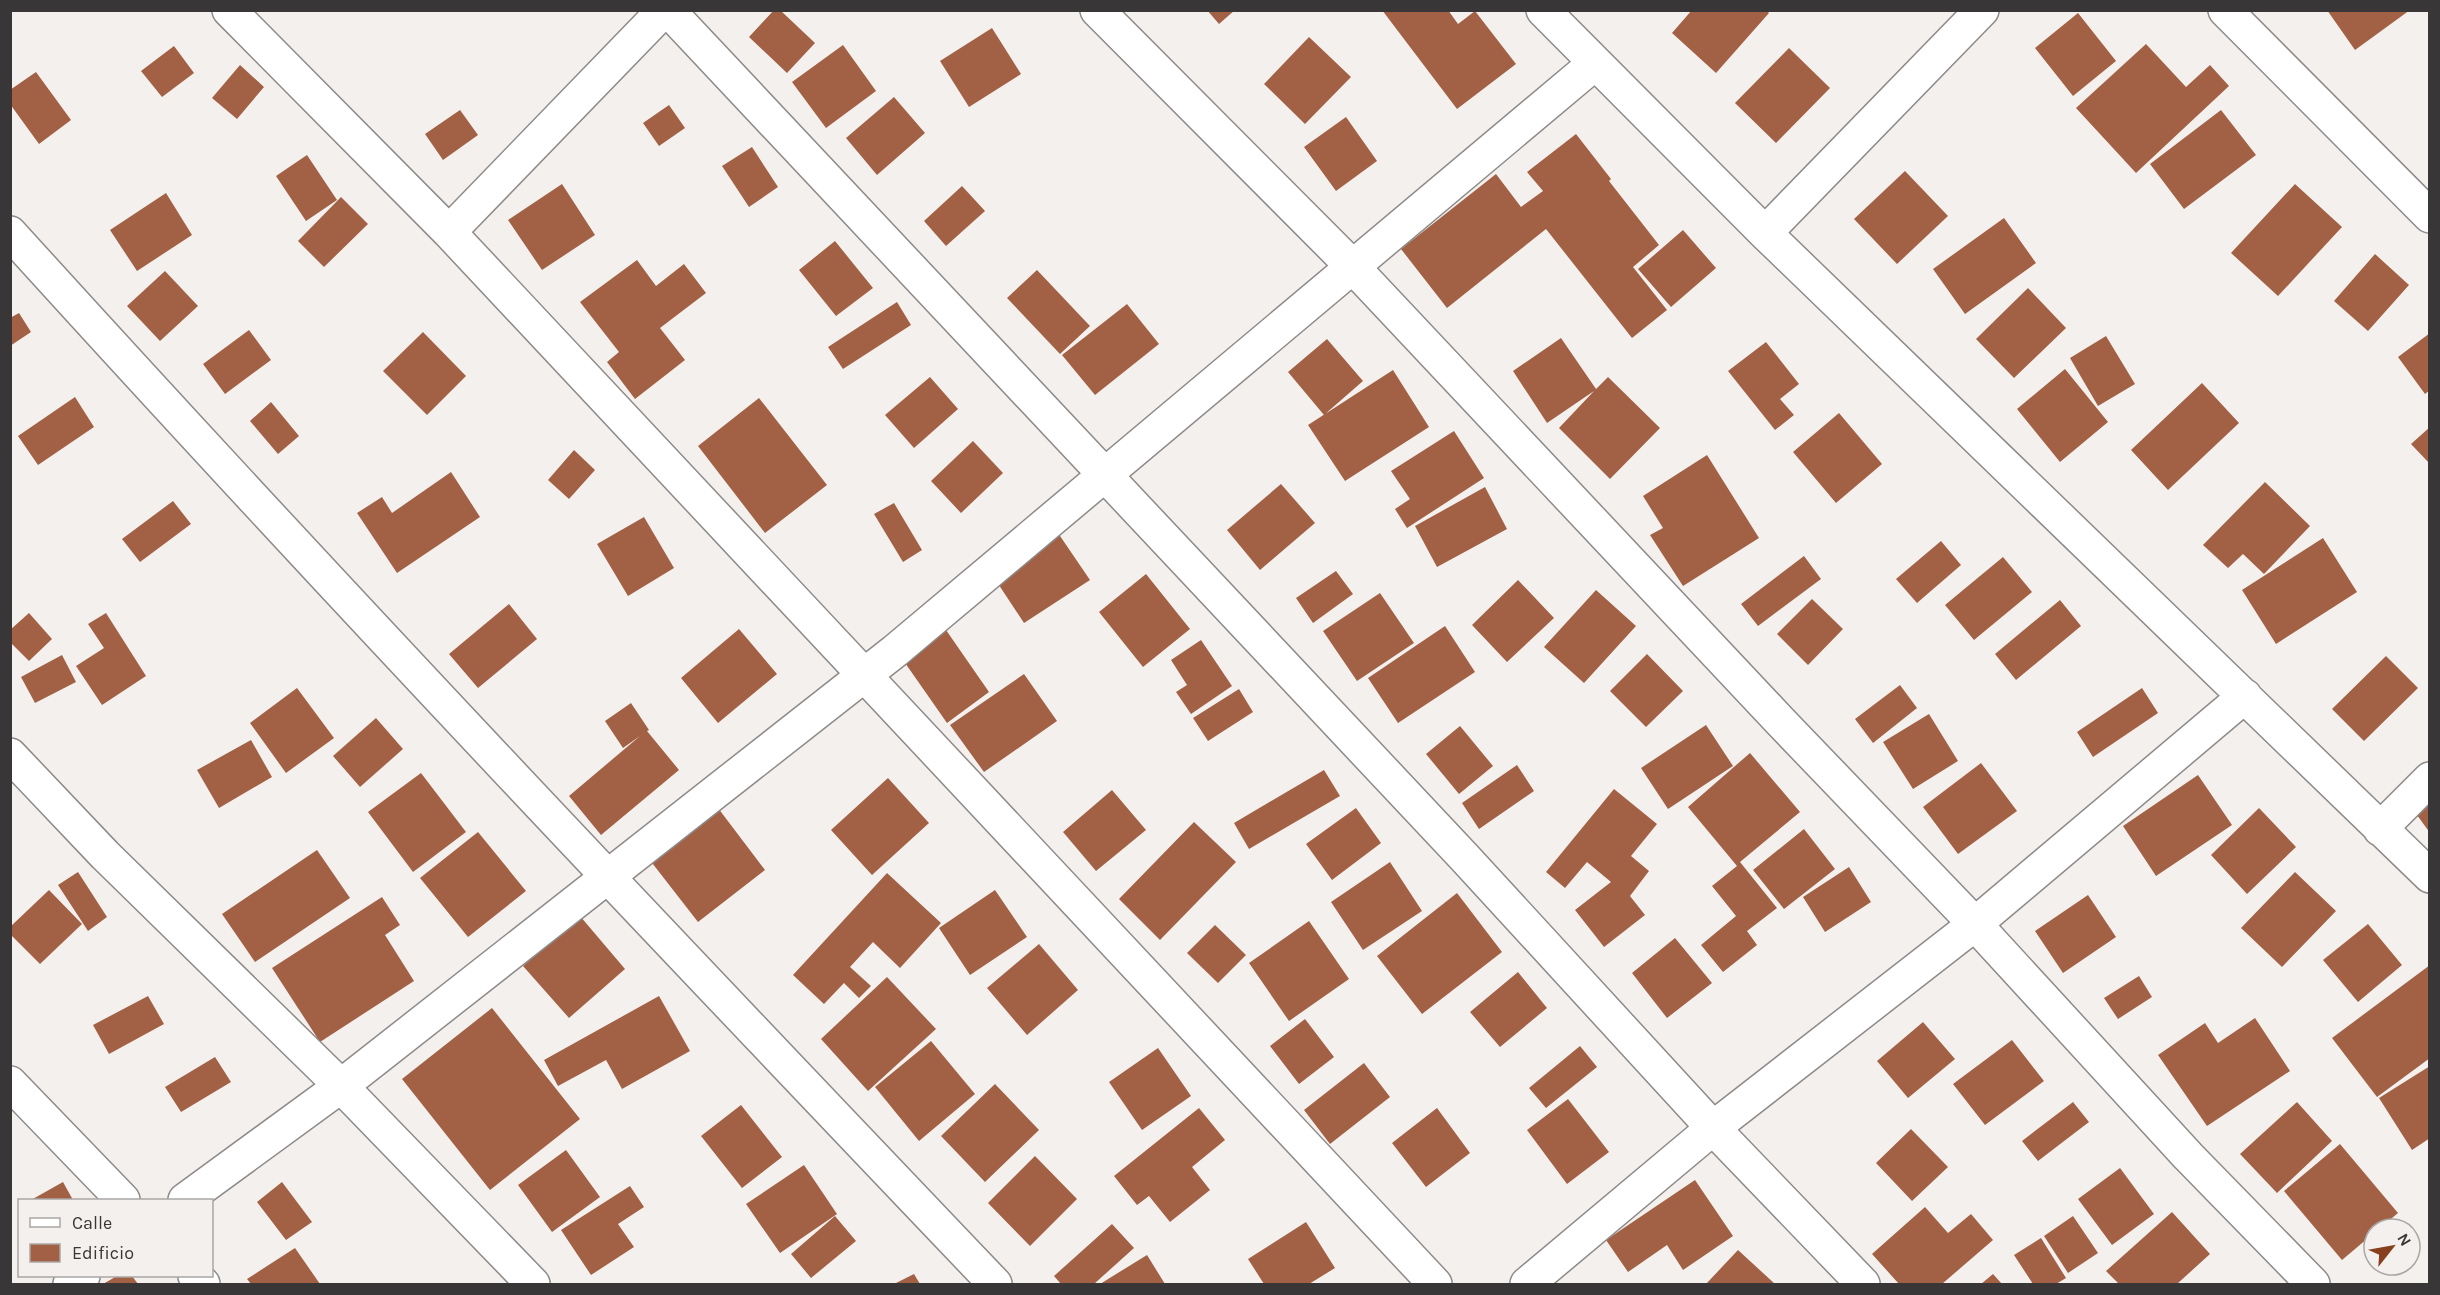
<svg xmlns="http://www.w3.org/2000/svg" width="2440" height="1295" viewBox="0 0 2440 1295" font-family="Karla,sans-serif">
<rect width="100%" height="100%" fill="#f4f0ee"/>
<path fill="#a26144" d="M774 10H780L815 43 787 73 749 37Z
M1207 10H1235L1219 24Z
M1382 10H1448L1458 24 1475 11 1516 64 1457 109Z
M1692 10H1766L1769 13 1716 73 1672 33Z
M2327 10H2410L2355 50Z
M2078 13 2116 61 2073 96 2035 48Z
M992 28 1021 74 969 107 940 61Z
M1309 37 1351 77 1305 124 1264 84Z
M2146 44 2186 87 2210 65 2229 86 2136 173 2076 108Z
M843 45 876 91 826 128 792 82Z
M174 46 194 73 162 97 141 71Z
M1789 48 1830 88 1776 143 1735 103Z
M240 65 264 87 237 119 212 98Z
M36 72 71 120 39 144 10 104V90Z
M894 97 925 133 877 175 846 138Z
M669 105 685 128 659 146 643 123Z
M460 110 478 135 443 160 425 134Z
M2221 110 2256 155 2184 209 2150 164Z
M1346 117 1377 161 1336 191 1304 147Z
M1576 134 1611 179 1609 181 1659 245 1633 267 1667 310 1632 338 1546 229 1447 308 1401 249 1496 174 1521 207 1543 191 1527 172Z
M752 147 778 187 749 207 722 166Z
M307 155 337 200 306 221 276 176Z
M1905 171 1948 216 1897 264 1854 219Z
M562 184 595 235 542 270 508 220Z
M2295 184 2342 227 2278 296 2231 253Z
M962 186 985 211 946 246 924 221Z
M166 193 192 235 137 271 110 230Z
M341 197 368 224 324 267 298 241Z
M2004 218 2036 263 1965 314 1933 269Z
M1683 230 1716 268 1671 307 1638 269Z
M835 241 873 288 836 316 799 270Z
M2375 254 2409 285 2368 331 2334 301Z
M637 260 656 286 684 264 706 293 660 328 685 360 635 399 607 362 619 352 580 302Z
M1037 270 1090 326 1060 354 1007 298Z
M165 271 198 306 160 341 127 306Z
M2028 288 2066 328 2014 378 1976 339Z
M897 302 911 325 843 369 828 347Z
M1127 304 1159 344 1095 395 1062 355Z
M19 313 31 332 10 346V318Z
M249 330 271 360 225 394 203 364Z
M423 332 466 376 427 415 383 371Z
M2430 333V390L2425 394 2398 357Z
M2106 336 2135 384 2098 406 2070 358Z
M1561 338 1596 389 1608 377 1660 428 1610 479 1559 428 1594 391 1547 423 1513 371Z
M1327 339 1363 381 1324 415 1288 372Z
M1766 342 1799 384 1780 399 1794 415 1775 430 1728 371Z
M2065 369 2108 422 2060 462 2017 409Z
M1393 370 1429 427 1345 481 1308 425Z
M930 377 958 409 914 448 885 415Z
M2202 383 2239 423 2168 490 2131 450Z
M75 397 94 427 38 465 18 436Z
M759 398 827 485 765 533 698 446Z
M271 402 299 436 278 454 250 421Z
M1839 413 1882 464 1836 503 1793 452Z
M2430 427V464L2411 444Z
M1454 431 1484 478 1407 528 1395 509 1410 499 1391 471Z
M973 441 1003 473 961 513 931 481Z
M574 450 595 470 569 499 548 480Z
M1707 455 1759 538 1683 586 1650 535 1663 528 1643 496Z
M451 472 480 517 397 573 357 513 382 497 392 513Z
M2265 482 2310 526 2264 574 2243 554 2228 568 2203 545Z
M1281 484 1315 523 1260 570 1227 530Z
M1485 487 1507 529 1437 567 1415 526Z
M173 501 191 524 140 562 122 539Z
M894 503 922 550 903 562 874 514Z
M644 517 674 568 628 596 597 544Z
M1058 533 1090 580 1024 623 993 576Z
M2323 538 2357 592 2276 644 2242 590Z
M1941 541 1961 565 1917 603 1896 579Z
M1804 556 1821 579 1758 626 1741 604Z
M2003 557 2032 592 1974 640 1945 605Z
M1336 571 1353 594 1313 623 1296 598Z
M1146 574 1190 629 1143 667 1099 612Z
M1518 580 1554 618 1507 662 1472 625Z
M1596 590 1636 626 1584 683 1544 647Z
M1380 593 1414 643 1357 681 1323 631Z
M1812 599 1843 629 1808 665 1777 634Z
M2060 600 2081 626 2016 680 1995 654Z
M509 604 537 639 478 688 449 654Z
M29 613 52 639 29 661 10 642V630Z
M106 613 146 676 102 705 76 666 104 648 88 624Z
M1445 626 1475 672 1398 723 1368 678Z
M739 629 777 674 718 723 681 678Z
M946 630 989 692 947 723 903 660Z
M1201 640 1232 686 1191 714 1176 692 1187 685 1171 660Z
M1647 654 1683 691 1646 727 1610 691Z
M62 655 76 682 35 703 21 677Z
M2386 656 2418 688 2364 741 2332 709Z
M1024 674 1057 721 984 772 950 725Z
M1900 685 1917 708 1873 743 1855 719Z
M297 688 334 738 286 773 250 723Z
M2142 688 2158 713 2093 757 2077 732Z
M1239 689 1253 712 1208 741 1193 718Z
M631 703 649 730 647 731 679 770 601 835 569 796 640 736 623 748 605 721Z
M1929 714 1958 761 1913 789 1883 742Z
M376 718 403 749 360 787 333 756Z
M1706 725 1733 766 1668 809 1641 768Z
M1460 726 1493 766 1459 794 1426 754Z
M251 740 272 777 219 808 197 770Z
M1750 753 1800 812 1740 862 1777 908 1747 931 1757 945 1723 972 1701 945 1736 916 1712 886 1737 866 1688 807Z
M1981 763 2017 811 1958 854 1923 807Z
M1517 765 1534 791 1479 829 1462 803Z
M1324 770 1340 796 1249 849 1234 823Z
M421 773 466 832 413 872 368 812Z
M2198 775 2232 825 2156 876 2123 826Z
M888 778 929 823 872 875 831 830Z
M1614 789 1657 824 1631 856 1649 871 1630 896 1645 915 1604 947 1575 910 1611 882 1587 862 1565 888 1546 872Z
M1112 790 1146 830 1096 871 1063 832Z
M2430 796V833L2412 808Z
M718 808 765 870 698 922 649 859Z
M1356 808 1381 843 1332 880 1306 844Z
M2259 808 2296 847 2247 894 2211 855Z
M1194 822 1236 862 1160 940 1119 899Z
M1804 829 1835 869 1784 909 1753 870Z
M478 832 526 891 468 937 420 878Z
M317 850 350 898 255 962 222 914Z
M1390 862 1422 911 1363 950 1331 902Z
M1849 867 1871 902 1825 932 1803 897Z
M78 872 107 917 88 931 58 885Z
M2295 872 2336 911 2282 967 2241 928Z
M887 873 941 923 900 968 873 942 850 967 871 986 859 998 844 983 824 1004 793 975Z
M49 890 82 924 40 964 10 934V927Z
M995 890 1027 937 970 975 939 928Z
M1457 893 1502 952 1422 1014 1377 956Z
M2088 895 2116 937 2063 973 2035 931Z
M382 897 400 925 385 935 414 981 320 1042 272 968Z
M580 916 625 969 569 1018 523 966Z
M1309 921 1349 979 1289 1021 1249 963Z
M2368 924 2402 965 2358 1002 2323 960Z
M1215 925 1246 955 1218 983 1187 953Z
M1675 938 1712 983 1667 1018 1632 973Z
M1039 944 1078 990 1027 1035 987 988Z
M2430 965V1058L2377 1097 2332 1038Z
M1518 972 1547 1008 1500 1047 1470 1012Z
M2139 976 2152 997 2118 1019 2104 998Z
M887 977 936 1029 868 1091 821 1039Z
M148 996 164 1024 109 1054 93 1025Z
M659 996 690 1051 622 1089 606 1060 558 1086 544 1060Z
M492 1008 580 1119 490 1190 402 1079Z
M2255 1018 2290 1071 2207 1126 2158 1055 2205 1023 2218 1043Z
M1305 1019 1334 1057 1299 1084 1270 1046Z
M1923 1022 1955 1059 1908 1098 1877 1061Z
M2012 1040 2044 1081 1985 1125 1953 1084Z
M931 1041 975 1094 919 1141 875 1087Z
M1580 1046 1597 1067 1546 1108 1529 1088Z
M1158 1048 1191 1096 1142 1130 1109 1082Z
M215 1057 231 1082 181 1112 165 1087Z
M1364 1063 1390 1097 1330 1144 1304 1110Z
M2430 1066V1138L2412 1150 2379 1098Z
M995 1084 1039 1130 985 1182 941 1136Z
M1568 1099 1609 1152 1567 1184 1527 1130Z
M2073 1102 2089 1122 2038 1161 2022 1141Z
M2297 1102 2332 1141 2277 1193 2240 1154Z
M741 1105 782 1157 742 1188 701 1136Z
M1199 1108 1225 1140 1192 1167 1210 1190 1170 1222 1149 1196 1137 1205 1114 1176Z
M1437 1108 1470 1153 1426 1187 1392 1143Z
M1911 1129 1948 1167 1912 1201 1876 1163Z
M2340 1144 2398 1213 2379 1229H2374V1233L2342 1260 2284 1191Z
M566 1150 600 1197 552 1232 518 1185Z
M1035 1156 1077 1199 1030 1246 988 1203Z
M804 1165 837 1214 780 1253 746 1204Z
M2120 1168 2154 1214 2112 1245 2078 1199Z
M1695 1180 1733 1236 1683 1270 1667 1245 1628 1272 1606 1240Z
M63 1182 73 1200H31Z
M282 1182 312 1222 286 1240 257 1202Z
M630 1186 644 1207 618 1224 634 1247 591 1275 561 1230Z
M1925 1207 1948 1233 1971 1214 1993 1240 1942 1284H1899L1872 1254Z
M2172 1212 2210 1254 2177 1284H2119L2106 1271Z
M835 1216 856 1241 811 1278 791 1254Z
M2073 1216 2098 1253 2068 1273 2044 1236Z
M1306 1222 1335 1268 1309 1284H1264L1248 1259Z
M1112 1224 1134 1248 1094 1284H1061L1054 1276Z
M2041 1238 2066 1278 2056 1284H2033L2014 1255Z
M295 1248 320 1284H251L247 1279Z
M1738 1250 1775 1284H1706Z
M1147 1255 1165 1284H1100Z
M914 1274 920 1284H894Z
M1993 1274 2002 1284H1981Z
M117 1276H132L138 1284H103Z"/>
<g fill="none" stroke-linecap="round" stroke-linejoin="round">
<g stroke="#8e8a89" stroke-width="36">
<path id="minor" d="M229 10 449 232 1435 1284
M668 10 1465 858 1713 1128 1863 1284
M1097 10 1353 267 1780 721 1975 924 2188 1156 2313 1284
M1543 10 1765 233 2430 876
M2225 10 2430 216
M449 232 664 10
M10 233C333 589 664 937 995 1284
M1765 233 1982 10
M10 755 105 855 341 1086 533 1284
M2380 829 2430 779
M10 1083 123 1200
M185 1200 341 1086 895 651 1594 64
M195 1276 203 1284
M70 1284 83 1276
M1527 1284 1713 1128 1975 924 2245 696"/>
</g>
<use href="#minor" stroke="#fff" stroke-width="33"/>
</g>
<rect width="2440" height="1295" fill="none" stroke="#383636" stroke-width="24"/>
<rect x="18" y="1199" width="195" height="78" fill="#f4f0ee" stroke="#a9a6a4" stroke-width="1.5"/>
<rect x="30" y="1218" width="30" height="9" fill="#ffffff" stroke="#a9a6a4" stroke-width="1.5"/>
<text x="72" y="1229" font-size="18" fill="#383636">Calle</text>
<rect x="30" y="1244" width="30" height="18" fill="#a26144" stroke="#a9a6a4" stroke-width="1.5"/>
<text x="72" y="1259" font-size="18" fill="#383636">Edificio</text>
<g transform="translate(2392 1247) rotate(59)"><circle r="28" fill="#f4f0ee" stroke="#a9a6a4" stroke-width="1.5"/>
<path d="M0-4.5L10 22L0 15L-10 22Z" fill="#87401d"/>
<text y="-9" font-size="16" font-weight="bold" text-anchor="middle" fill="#383636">N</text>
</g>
</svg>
